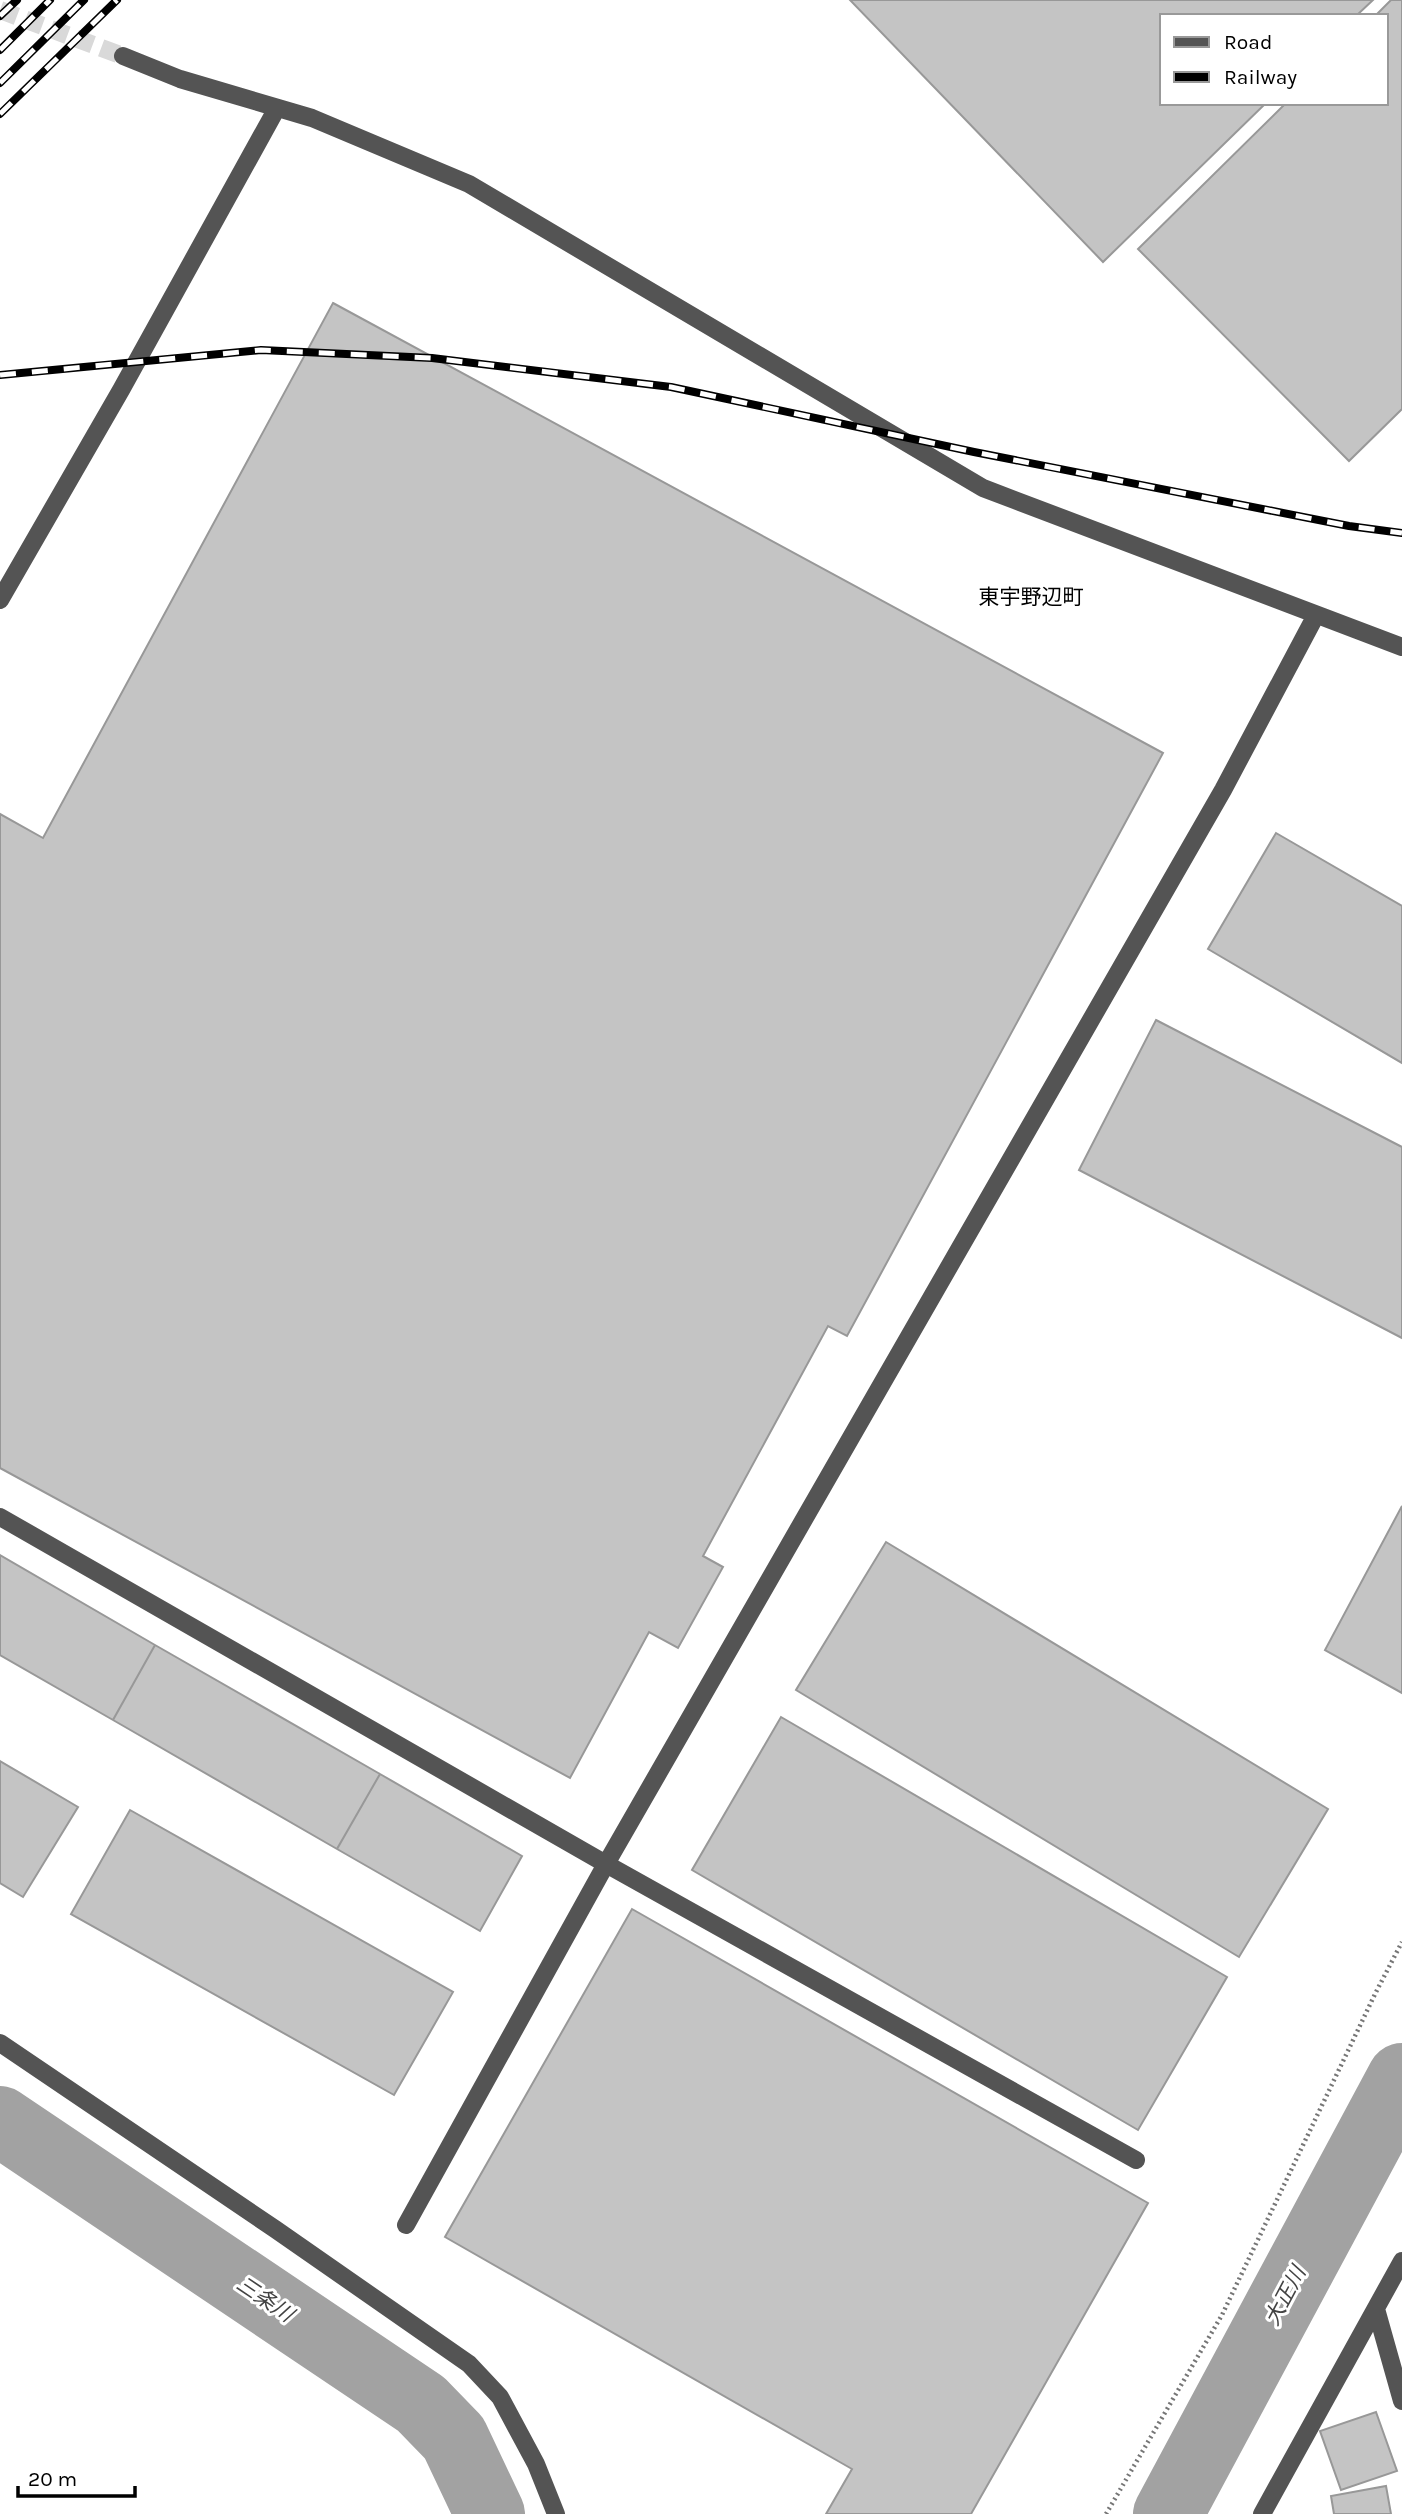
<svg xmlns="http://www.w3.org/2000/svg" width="1402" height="2514" viewBox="0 0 1402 2514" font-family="Karla,'Noto Sans JP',sans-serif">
<rect width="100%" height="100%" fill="#fff"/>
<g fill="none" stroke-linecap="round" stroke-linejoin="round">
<path stroke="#a2a2a2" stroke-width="70" d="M0 2121 421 2404 454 2438 490 2514
M1168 2514 1402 2078"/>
</g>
<path fill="#c4c4c4" stroke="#989898" stroke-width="2" d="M850 0H1373L1356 16H1162V103H1266L1103 262Z
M1391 0H1402V409L1349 461 1138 249 1286 103H1386V16H1375Z
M333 303 1163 753 847 1336 828 1326 703 1556 723 1567 678 1648 649 1632 570 1778 0 1468V814L43 838Z
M1276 833 1402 906V1063L1208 949Z
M1156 1020 1402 1147V1338L1079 1170Z
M1402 1506V1693L1325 1650Z
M886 1542 1328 1809 1239 1957 796 1690Z
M0 1555 155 1645 113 1720 0 1655Z
M155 1645 380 1774 337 1849 113 1720Z
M781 1717 1227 1977 1138 2130 692 1870Z
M0 1761 78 1807 23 1897 0 1883Z
M380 1774 522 1856 480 1931 337 1849Z
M130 1810 453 1992 394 2095 71 1914Z
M632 1909 1148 2203 971 2514H826L852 2469 445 2237Z
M1376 2412 1397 2471 1341 2490 1320 2431Z
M1386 2486 1391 2514H1334L1331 2496Z"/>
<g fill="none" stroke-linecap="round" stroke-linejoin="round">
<path stroke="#d9d9d9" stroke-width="18" stroke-dasharray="18 9" stroke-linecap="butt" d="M0 10 123 56"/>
<path stroke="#767676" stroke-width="4.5" stroke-dasharray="2 3.5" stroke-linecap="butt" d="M1106 2514 1222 2315 1376 1992 1402 1942"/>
<path stroke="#545454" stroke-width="18" d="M123 56 180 79 312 118 469 184 983 488 1402 647
M0 600 121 390 277 108
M0 1517 606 1864 1136 2160
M0 2043 275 2229 469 2364 500 2397 536 2464 556 2514
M406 2225 606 1864 1223 790 1316 615
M1376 2309 1402 2401
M1262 2514 1402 2261"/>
<g stroke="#000" stroke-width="8">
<path id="rail" d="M0 16 17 0
M0 50 50 0
M0 83 84 0
M0 114 117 0
M0 375 261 350 432 358 671 387 974 452 1349 526 1402 533"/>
</g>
<use href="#rail" stroke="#fff" stroke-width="5" stroke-dasharray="16" stroke-linecap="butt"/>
</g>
<g text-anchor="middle" stroke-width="6" stroke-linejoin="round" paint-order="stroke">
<g font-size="21" fill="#000" stroke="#fff">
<text x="1031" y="604">東宇野辺町</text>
</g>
<g font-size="21" font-style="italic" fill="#434343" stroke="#fff">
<text transform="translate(1285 2296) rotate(-62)" y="7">大正川</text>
<text transform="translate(265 2299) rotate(34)" y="7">三条川</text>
</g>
</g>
<rect x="1160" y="14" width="228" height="91" fill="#ffffff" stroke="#999999" stroke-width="2"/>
<rect x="1174" y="37" width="35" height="10" fill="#545454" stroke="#999999" stroke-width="2"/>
<text x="1224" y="49" font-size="21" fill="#000000">Road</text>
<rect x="1174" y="72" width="35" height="10" fill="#000000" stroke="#999999" stroke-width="2"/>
<text x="1224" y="84" font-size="21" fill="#000000">Railway</text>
<path d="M18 2486v10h117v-10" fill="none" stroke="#000000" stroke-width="3.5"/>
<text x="28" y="2486" font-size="21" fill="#000000" stroke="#ffffff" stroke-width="5" paint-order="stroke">20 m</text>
</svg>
